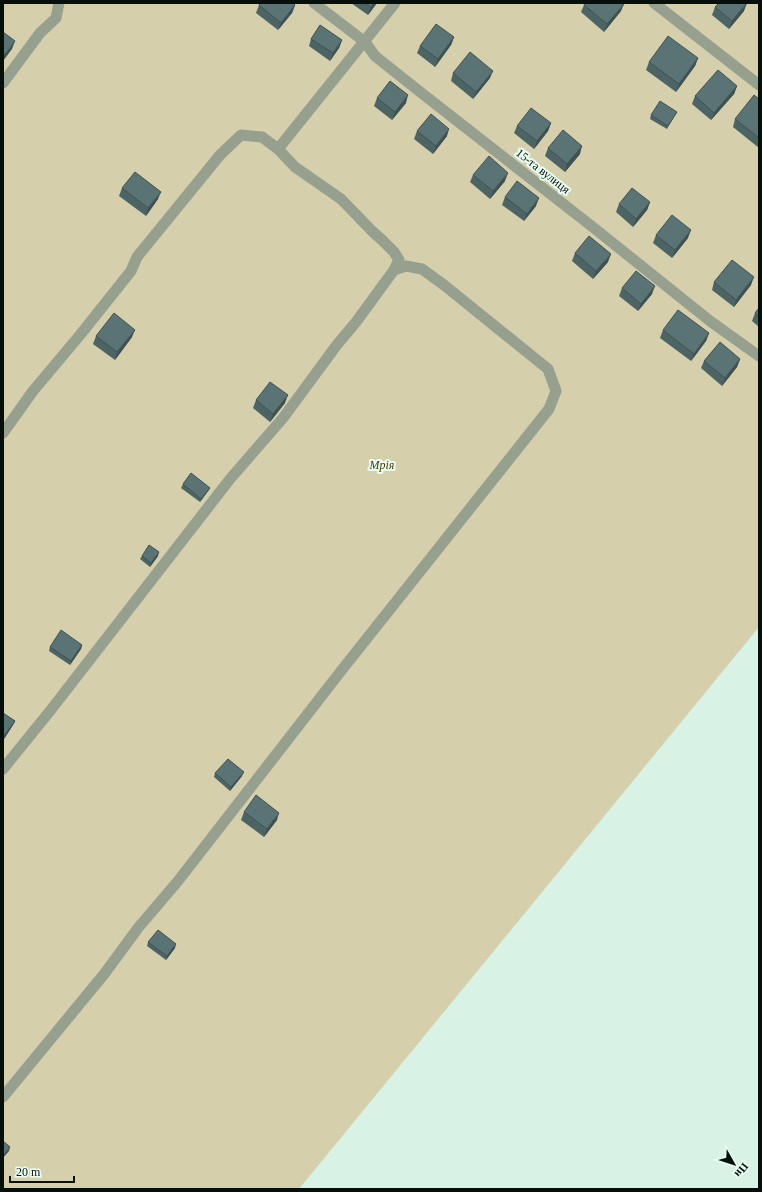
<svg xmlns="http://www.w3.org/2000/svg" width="762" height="1192" viewBox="0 0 762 1192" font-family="'Times New Roman',serif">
<rect width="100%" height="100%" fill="#d9f2e6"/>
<path fill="#d6cfab" d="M3 3H759V627L299 1189H3Z"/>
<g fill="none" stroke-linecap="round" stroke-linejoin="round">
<path stroke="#95a08e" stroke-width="11" d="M314 3 365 42 375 56 419 91 594 228 710 321 759 356
M654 3 759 85
M3 83 40 33 56 18 59 3
M278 149 395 3
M3 433 33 391 80 335 131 271 137 257 220 155 241 135 262 137 278 149 295 167 341 199 373 232 381 239 394 252 399 260 394 270 356 322 336 346 283 418 230 479 50 711 3 769
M3 1097 105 973 138 928 178 881 341 671 549 409 556 391 548 369 444 285 422 269 406 266 394 270"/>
</g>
<path fill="#4d6465" d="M351 3H377L368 15Z
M259 5H295L292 13 278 30 256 13Z
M584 5 621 11 604 32 581 12Z
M715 7 744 11 729 29 712 15Z
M454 37 451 45 435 67 417 53 420 46Z
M311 39 342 40 339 48 330 61 309 46Z
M698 58 695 66 676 92 646 70 649 62Z
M453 73 490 78 473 99 451 81Z
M737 86 734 94 711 120 692 104 695 96Z
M377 98 406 103 392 120 374 106Z
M759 99V148L733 127 735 119Z
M677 112 675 115 667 129 650 119 651 115Z
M551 123 548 131 534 149 514 133 517 126Z
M417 131 447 136 433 154 414 139Z
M548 148 580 154 565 172 545 156Z
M473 175 505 181 490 199 470 182Z
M122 188 158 199 146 216 119 196Z
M505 197 536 206 524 221 502 205Z
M650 202 647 210 633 227 616 212 619 204Z
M656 235 688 238 672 258 653 243Z
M575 253 608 262 593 279 572 261Z
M714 282 751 285 734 307 712 290Z
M622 288 652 294 638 311 619 296Z
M759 308V327L752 321 755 313Z
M663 330 709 333 706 341 691 361 660 338Z
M96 336 132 337 115 360 93 344Z
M740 359 737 367 722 386 701 368 704 361Z
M256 400 285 403 270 422 253 408Z
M183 484 210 488 208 491 200 502 181 488Z
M142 556H158L150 567 140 559Z
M82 645 81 649 70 665 49 651 50 647Z
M3 713 15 721 13 725 4 739 3 738Z
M215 773 242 776 230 791 214 777Z
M244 812 277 820 264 837 241 820Z
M148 942 175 948 166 960 147 946Z"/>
<path fill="#3f5152" d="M374 3H377L368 15 371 7Z
M747 3 744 11 729 29 732 21Z
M624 4 621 11 604 32 607 24Z
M295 5 292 13 278 30 281 23Z
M454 37 451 45 435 67 438 59Z
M342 40 339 48 330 61 333 53Z
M15 41 12 49 3 61V57Z
M698 58 695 66 676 92 679 84Z
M493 71 490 78 473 99 476 92Z
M737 86 734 94 711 120 714 113Z
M408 95 406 103 392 120 395 112Z
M551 123 548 131 534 149 537 141Z
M449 129 447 136 433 154 436 146Z
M582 146 580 154 565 172 567 164Z
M508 173 505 181 490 199 493 191Z
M161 192 158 199 146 216 148 208Z
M539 198 536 206 524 221 527 214Z
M650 202 647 210 633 227 636 219Z
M691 230 688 238 672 258 675 250Z
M611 254 608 262 593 279 596 271Z
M754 277 751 285 734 307 736 300Z
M655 286 652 294 638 311 641 304Z
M135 330 132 337 115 360 117 352Z
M709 333 706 341 691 361 694 354Z
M740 359 737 367 722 386 725 378Z
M288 395 285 403 270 422 273 414Z
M210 488 208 491 200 502 201 499Z
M159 552 158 556 150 567 151 563Z
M82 645 81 649 70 665 71 661Z
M15 721 13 725 4 739 5 735Z
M244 772 242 776 230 791 231 787Z
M279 813 277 820 264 837 267 829Z
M176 944 175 948 166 960 167 956Z
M10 1147 9 1151 3 1158V1156Z"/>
<path fill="#5a7475" stroke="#3f5152" d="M260 3H293L295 5 281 23 259 5Z
M365 3H374L371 7Z
M585 3H623L624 4 607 24 584 5Z
M719 3H747L732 21 715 7Z
M436 24 454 37 438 59 420 46Z
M320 25 342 40 333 53 311 39Z
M3 32 15 41 3 57Z
M668 36 698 58 679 84 649 62Z
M470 52 493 71 476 92 453 73Z
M718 70 737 86 714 113 695 96Z
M390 81 408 95 395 112 377 98Z
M754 95 759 99V138L735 119Z
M660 101 677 112 668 126 651 115Z
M531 108 551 123 537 141 517 126Z
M431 114 449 129 436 146 417 131Z
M563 130 582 146 567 164 548 148Z
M489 156 508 173 493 191 473 175Z
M135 172 161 192 148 208 122 188Z
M517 181 539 198 527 214 505 197Z
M632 188 650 202 636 219 619 204Z
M672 215 691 230 675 250 656 235Z
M589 236 611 254 596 271 575 253Z
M732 260 754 277 736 300 714 282Z
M636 271 655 286 641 304 622 288Z
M759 308V317L755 313Z
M678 310 709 333 694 354 663 330Z
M114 313 135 330 117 352 96 336Z
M720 342 740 359 725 378 704 361Z
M270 382 288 395 273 414 256 400Z
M191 473 210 488 201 499 183 484Z
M149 545 159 552 151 563 142 556Z
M61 630 82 645 71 661 50 647Z
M3 713 15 721 5 735 3 733Z
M228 759 244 772 231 787 215 773Z
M256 795 279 813 267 829 244 812Z
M158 930 176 944 167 956 148 942Z
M3 1141 10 1147 3 1156Z"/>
<g text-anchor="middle" stroke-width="4" stroke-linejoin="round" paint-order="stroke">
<g font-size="12" fill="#070f0b" stroke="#eafef4">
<text transform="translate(543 171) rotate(38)" y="4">15-та вулиця</text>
</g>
<g font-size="12" font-style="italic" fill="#483c00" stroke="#eafef4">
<text x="382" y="469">Мрія</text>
</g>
</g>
<rect width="762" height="1192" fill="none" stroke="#070f0b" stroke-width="8"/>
<g transform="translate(734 1164) rotate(129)" stroke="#eafef4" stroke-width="3" paint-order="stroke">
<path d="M0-3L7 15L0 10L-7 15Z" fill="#070f0b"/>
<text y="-6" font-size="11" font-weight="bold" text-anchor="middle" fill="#070f0b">Пн</text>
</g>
<path d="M10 1176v6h64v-6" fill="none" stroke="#070f0b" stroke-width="2"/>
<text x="16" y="1176" font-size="12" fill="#070f0b" stroke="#eafef4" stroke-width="3" paint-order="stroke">20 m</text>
</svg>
